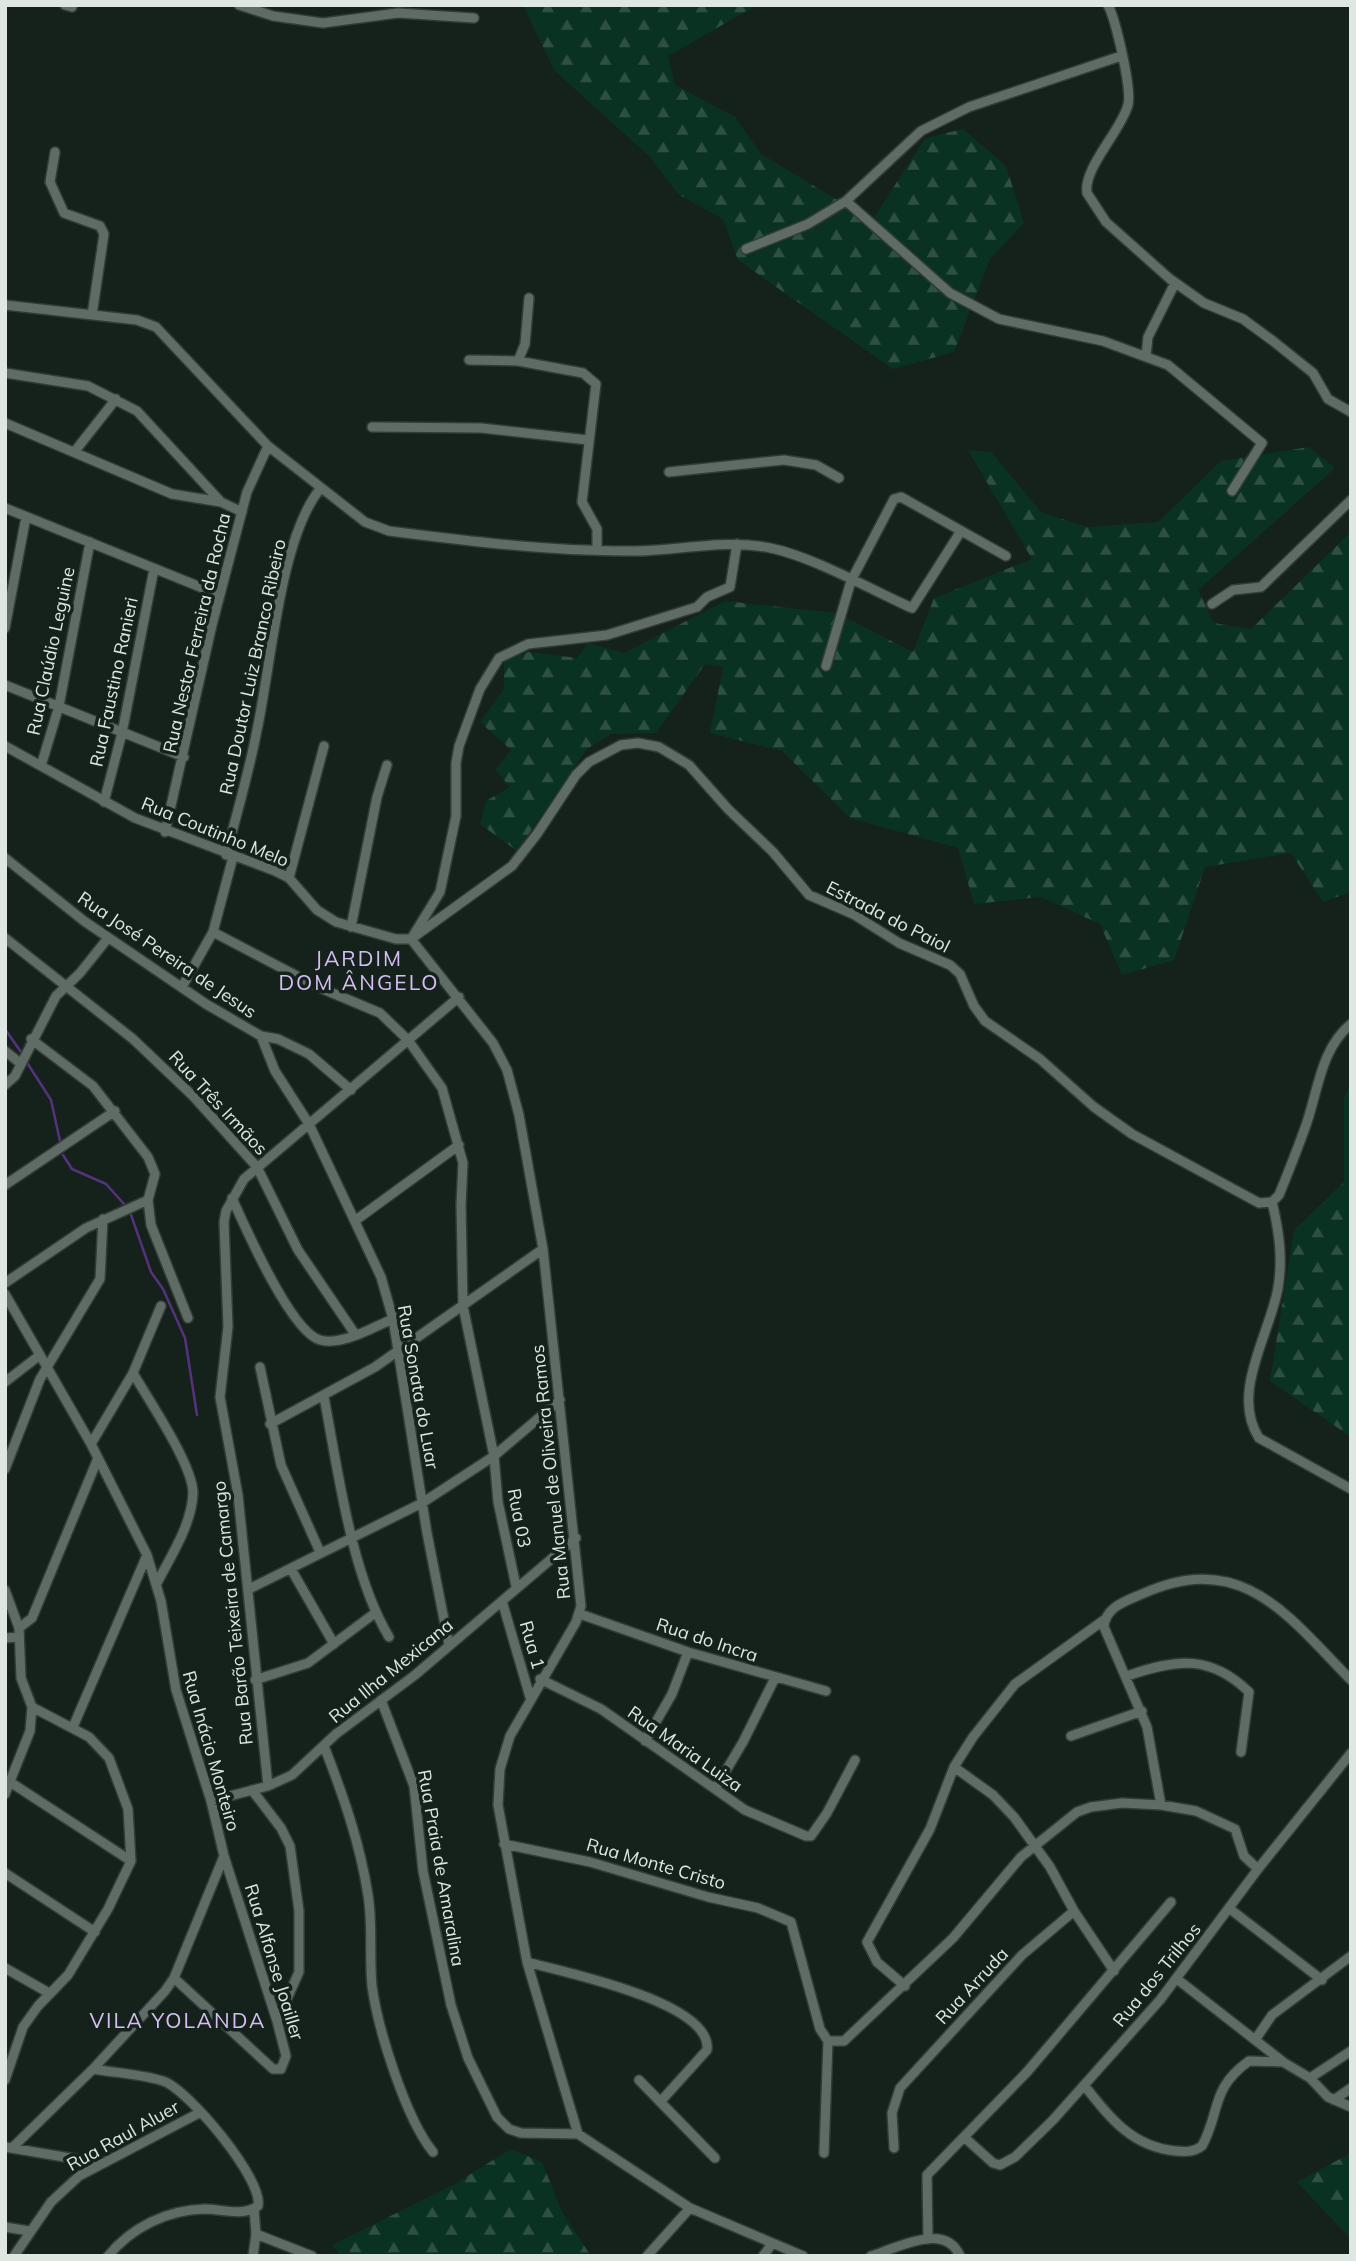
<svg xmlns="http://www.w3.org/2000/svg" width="1356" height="2261" viewBox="0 0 1356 2261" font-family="Mulish,sans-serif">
<defs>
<pattern id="forest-firs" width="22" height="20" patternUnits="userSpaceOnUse" patternTransform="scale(1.75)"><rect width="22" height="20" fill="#0a3223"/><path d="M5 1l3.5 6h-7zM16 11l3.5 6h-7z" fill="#2d5043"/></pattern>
</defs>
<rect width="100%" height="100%" fill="#15211b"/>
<path fill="url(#forest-firs)" d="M523 5H757L668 56 675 85 735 117 761 154 872 221 925 138 963 129 1006 166 1024 223 990 259 954 352 893 369 738 260 723 219 678 194 650 157 554 70Z
M1309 447 1335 468 1198 590 1214 623 1251 629 1351 532V892L1323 902 1291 853 1205 867 1174 960 1122 975 1100 924 1041 897 974 904 958 848 850 818 782 751 710 733 723 667 705 664 656 733 611 734 587 749 517 851 480 824 486 801 510 787 495 770 511 750 480 722 504 689V660L529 652 577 658 588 643 624 653 725 601 837 613 913 652 934 598 1032 559 968 450 991 452 1041 512 1087 527 1158 522 1221 461Z
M1351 1082V1437L1270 1381 1294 1230 1344 1182V1098Z
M511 2149 542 2162 562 2212 591 2256H341L332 2245 453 2185Z
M1351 2153V2239L1297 2182Z"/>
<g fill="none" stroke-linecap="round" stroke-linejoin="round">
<path stroke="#57327c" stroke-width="2.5" d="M5 1029 23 1055
M26 1061 51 1100 60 1141
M63 1155 72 1169 106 1184 124 1204
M130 1212 151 1272 163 1289 185 1338 197 1415"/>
<g stroke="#333b37" stroke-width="12">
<path id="minor" d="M65 5 72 7
M239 5 273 16 323 23 398 13 474 18
M1108 5C1116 21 1132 89 1128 105 1121 131 1083 168 1087 193L1106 222 1170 279 1204 303 1243 319 1273 341 1313 373 1328 399 1351 412
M55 152 50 182 64 213 100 226 104 234 92 315
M846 201 950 293 999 319 1103 341 1168 365 1262 443 1232 491
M746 249 808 224 846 201 921 131 969 107 1121 56
M5 305 137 320 156 327 268 446 365 522 389 531C467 541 548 551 627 551 675 552 723 538 770 548 811 556 872 590 912 608L961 531
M1146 356 1148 337 1175 283
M469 360 518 361 525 344 529 298
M518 361 583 373 596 384 582 502 597 529V550
M5 373 88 386 137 411 221 502 242 512
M5 423 172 494 221 502
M372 427 481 428 588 440
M75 451 116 399
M669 472 784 460 816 465 839 478
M5 508 220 595
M1212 604 1233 590 1261 587 1351 500
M5 628 26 517
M826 666 851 581 894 499 901 497 1006 556
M5 685 184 757
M5 746 135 818 275 871 289 878 317 910 336 922 396 939H411L512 866 537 834 576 775 589 762 621 745 638 743 659 747 689 765 728 809 773 852 809 895 853 914 899 943 950 965 960 974 974 1006 985 1021 1040 1059 1094 1107 1132 1134 1259 1203 1272 1202 1279 1195C1288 1173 1297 1150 1305 1128 1318 1093 1320 1049 1351 1024
M41 766 59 706 90 542
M104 802 122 733 154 569
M165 832 212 625 247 492 268 446
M226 855C237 813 249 772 257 730 271 666 280 538 320 489
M5 858 84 921 206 1004 261 1036 278 1039 309 1054 351 1090
M289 878 324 746
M351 927 377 797 387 765
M213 932 318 987 380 1013 408 1040 442 1088 463 1163 461 1205 463 1306 494 1456 498 1502 516 1586
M5 938 133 1039 193 1096 257 1167 298 1250 355 1334
M411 939 493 1043 507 1070 519 1115 543 1249 581 1606 576 1622 510 1736 500 1769 498 1805 527 1962 578 2134
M411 939 440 892 456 816V763L459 746 480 689 499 658 528 644 607 635 697 607 707 597 730 587 737 544
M182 987 213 932 233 857
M261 1036 275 1071 309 1124 381 1277 393 1319 427 1533 449 1645
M31 1039 93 1086 148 1157 155 1174 148 1200 151 1225 188 1318
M5 1051 20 1063
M5 1085 15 1076 56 996 80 973 108 938
M5 1185 115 1111
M232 1198C245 1227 291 1332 320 1340 343 1346 373 1327 393 1319
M1272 1202C1279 1231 1283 1258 1278 1288 1270 1334 1230 1393 1259 1438L1351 1489
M356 1220 459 1145
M5 1283 86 1228 148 1200
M5 1294 91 1444 147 1555 161 1601 176 1690 211 1801 224 1856 277 2021 286 2056 281 2069H273L174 1978
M260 1367 281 1465 320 1552
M133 1373C148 1399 193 1465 193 1493 192 1524 171 1556 157 1583
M5 1382 40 1355
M324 1397C338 1470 351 1574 389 1637
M270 1424 375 1367 543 1249
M91 1444 133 1373 161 1306
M5 1469 40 1379 100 1279 103 1219
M291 1569 334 1644
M249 1589 422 1503 494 1456 560 1400
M5 1590 19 1628 21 1678 32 1707 30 1731 5 1794
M502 1601 530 1697
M580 1614 688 1652 826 1691
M19 1628 32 1618 98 1458
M5 1638 19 1637
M1127 1676C1176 1659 1210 1654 1249 1692L1241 1752
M540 1679 601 1709 745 1810 806 1836H811L827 1813 855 1760
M255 1680 308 1663 375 1613
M381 1700 414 1786 423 1871 451 2005 468 2058 497 2117 509 2129 521 2133 578 2134 690 2208 803 2256
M73 1727 147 1555
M1071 1736 1142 1711
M645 1741 672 1694 688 1652
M324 1746C343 1795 360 1843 368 1895 373 1925 369 1956 372 1986 378 2030 406 2119 433 2152
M954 1767 993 1795 1014 1817 1050 1867 1074 1911 1114 1971
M10 1782 131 1861
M268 1786 238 1495 220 1397 228 1327 224 1222 226 1211 244 1179 459 997
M715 1789 743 1742 775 1678
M252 1790 281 1828 290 1846 299 1911V1972L277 2021
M211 1801 268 1786 292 1775 336 1734 415 1675 576 1538
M1161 1805 1147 1727 1104 1627C1105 1607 1126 1601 1142 1594 1242 1549 1287 1615 1351 1680
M504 1844 590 1862 708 1897 758 1908 791 1922 820 2029 828 2041 824 2153
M5 1873 95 1932
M1230 1909 1322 1980
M527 1962C563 1972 713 2002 707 2050L661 2101
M5 1968 49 1993
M1177 1979 1282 2061
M905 1986 877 1962 867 1942 930 1829 954 1767 973 1737 1015 1684 1104 1620
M1255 2040 1272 2015 1351 1956
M828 2041H844L953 1938 1021 1857 1077 1812 1091 1807 1122 1803 1161 1805 1196 1811 1235 1829 1244 1856 1258 1869
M93 2069C116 2073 141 2074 163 2081 188 2089 264 2180 258 2206 242 2217 222 2209 204 2209 167 2210 132 2227 108 2256
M1310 2078 1328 2097 1351 2107
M5 2080 23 2027 38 2006 68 1975 108 1909 131 1861 128 1809 109 1758 89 1737 32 1707
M639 2080 715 2158
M1084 2085C1110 2118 1132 2147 1176 2151 1186 2152 1194 2152 1202 2146 1221 2111 1210 2089 1249 2061L1283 2062 1310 2078 1351 2051
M1334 2100 1351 2088
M964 2137 993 2163 1000 2165 1015 2157 1053 2120 1160 2000 1258 1869 1351 1753
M5 2147 100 2163
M12 2148 93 2069 165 1991 174 1978 224 1856
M894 2148 892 2113 900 2088 1022 1955 1074 1911
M5 2227 29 2231
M256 2234 312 2256
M928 2239 927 2175 1027 2072 1171 1902
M14 2256 51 2202 79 2176 199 2113
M253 2256 256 2234 254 2209
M647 2256 690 2208
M763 2256 772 2244
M871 2256C897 2248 945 2221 960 2256"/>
</g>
<use href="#minor" stroke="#5e6c65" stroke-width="9"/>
</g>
<g text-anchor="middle" stroke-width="7" stroke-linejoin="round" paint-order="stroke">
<g font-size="18" fill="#dfe7e3" stroke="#15211b">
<text transform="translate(197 633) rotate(-77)" y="6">Rua Nestor Ferreira da Rocha</text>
<text transform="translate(51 651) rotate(-78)" y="6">Rua Claúdio Leguine</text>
<text transform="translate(253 667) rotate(-78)" y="6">Rua Doutor Luiz Branco Ribeiro</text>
<text transform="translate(114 682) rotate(-78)" y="6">Rua Faustino Ranieri</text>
<text transform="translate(215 832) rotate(22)" y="6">Rua Coutinho Melo</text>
<text transform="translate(888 917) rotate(27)" y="6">Estrada do Paiol</text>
<text transform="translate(167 955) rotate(34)" y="6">Rua José Pereira de Jesus</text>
<text transform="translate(218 1103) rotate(47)" y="6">Rua Três Irmãos</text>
<text transform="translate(418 1387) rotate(80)" y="6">Rua Sonata do Luar</text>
<text transform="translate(551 1472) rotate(-96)" y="6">Rua Manuel de Oliveira Ramos</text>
<text transform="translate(519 1518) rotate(79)" y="6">Rua 03</text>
<text transform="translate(233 1613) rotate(-96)" y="6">Rua Barão Teixeira de Camargo</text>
<text transform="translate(707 1640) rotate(18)" y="6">Rua do Incra</text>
<text transform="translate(532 1645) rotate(74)" y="6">Rua 1</text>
<text transform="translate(391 1671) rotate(-39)" y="6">Rua Ilha Mexicana</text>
<text transform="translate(685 1749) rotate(35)" y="6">Rua Maria Luiza</text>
<text transform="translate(211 1751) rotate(74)" y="6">Rua Inácio Monteiro</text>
<text transform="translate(656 1864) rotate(16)" y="6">Rua Monte Cristo</text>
<text transform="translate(441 1868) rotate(80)" y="6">Rua Praia de Amaralina</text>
<text transform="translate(274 1962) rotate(73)" y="6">Rua Alfonse Joailler</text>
<text transform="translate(1157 1975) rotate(-51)" y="6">Rua dos Trilhos</text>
<text transform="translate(972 1986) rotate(-47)" y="6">Rua Arruda</text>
<text transform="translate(123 2136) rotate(-29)" y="6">Rua Raul Aluer</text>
</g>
<g font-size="21" letter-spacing="2" fill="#d6bef5" stroke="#15211b">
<text x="359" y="966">JARDIM<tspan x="359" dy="24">DOM ÂNGELO</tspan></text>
<text x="178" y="2028">VILA YOLANDA</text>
</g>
</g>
<rect width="1356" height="2261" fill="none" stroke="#dfe7e3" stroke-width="14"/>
</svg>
